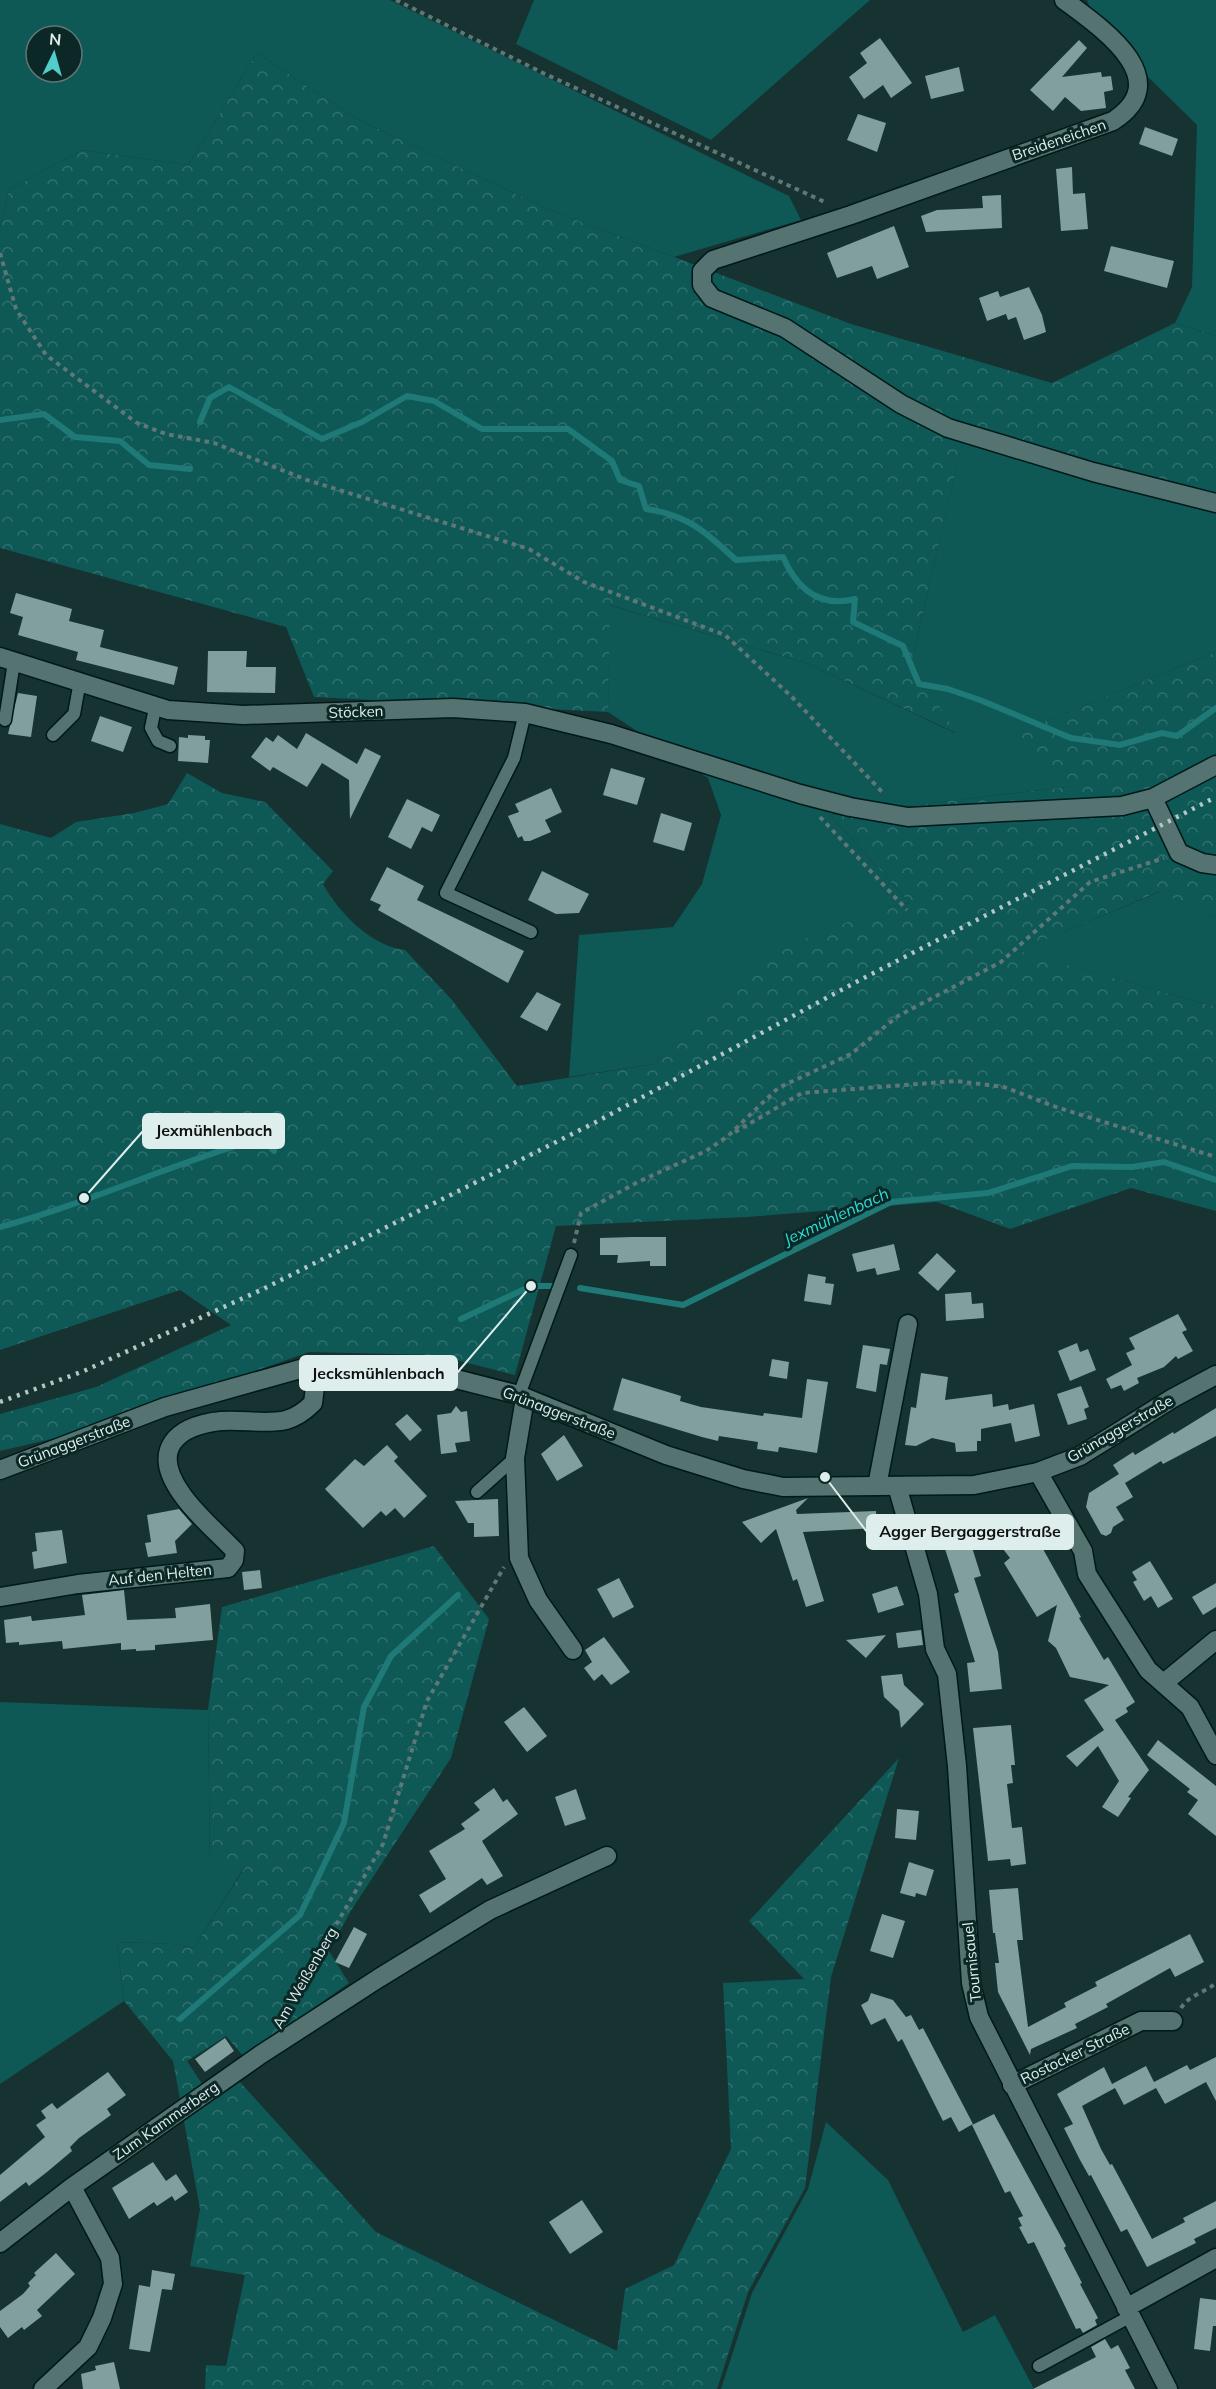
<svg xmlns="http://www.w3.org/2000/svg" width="1216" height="2389" viewBox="0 0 1216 2389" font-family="Mulish,sans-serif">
<defs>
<pattern id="forest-crowns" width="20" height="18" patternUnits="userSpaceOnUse" patternTransform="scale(1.5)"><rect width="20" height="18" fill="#0e5856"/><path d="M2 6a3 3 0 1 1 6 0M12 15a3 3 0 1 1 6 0" fill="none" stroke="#31706f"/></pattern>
</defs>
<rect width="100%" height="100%" fill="#163231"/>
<path fill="#0e5856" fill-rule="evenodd" d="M0 0H390L789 196 801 220 674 257 550 210 357 119 257 53 188 165 82 150 9 190 0 228ZM36 36H72V72H36Z
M534 0H870L711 140 516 44Z
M1087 0H1216V336L1175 323 1192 287 1197 125 1145 74 1139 56 1091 10Z
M967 422 1216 506V652L1010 736 1076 786 830 815 910 903 887 907 705 1017 654 1064 569 1077 579 935 673 927 702 884 721 815 708 778 608 712 609 605 809 664 955 733 914 666V651Z
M1159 892 1216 917V1007L1018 951Z
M0 1702 208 1710 210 1865 245 1866 194 1948 173 1944 117 1942 124 2001 0 2084Z
M826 2122 888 2180 963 2332 995 2315 1034 2389H721L752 2293 808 2189Z"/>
<path fill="url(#forest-crowns)" d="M257 53 357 119 550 210 851 324 1052 383 1175 323 1216 336V506L967 423 914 651V666L956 733 809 664 610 605 608 712 314 697 286 627 0 548V228L9 190 82 150 188 165Z
M1216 652V917L1158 892 1019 951 1216 1007V1211L1131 1188 1010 1229 937 1202 747 1217 556 1226 515 1375 436 1355 309 1352 82 1432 0 1451V1414L96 1387 231 1325 180 1290 0 1350V824L51 838 76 822 134 813 168 804 187 773 222 793 265 802 333 871 323 884C339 913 371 946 405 950L452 1000 517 1086 654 1064 766 959 802 940 887 907 910 903 830 815 1075 786 1009 736Z
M434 1546 489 1619 451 1758 352 1909 329 1951 349 1983 244 2057 226 2036 187 2061 212 2099 239 2081 376 2232 617 2351 625 2289 674 2265 731 2149 723 1983 804 1979 749 1921 899 1758 831 1977 805 2188 748 2292 717 2389H205L206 2365 226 2366 245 2275 190 2266 200 2209 173 2061 124 2001 117 1942 173 1944 194 1948 245 1867 210 1866 208 1710 222 1607Z"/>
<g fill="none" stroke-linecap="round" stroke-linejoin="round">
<path stroke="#1e7977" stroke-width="6" d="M0 420 44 414 75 437 120 441 149 465 190 469
M200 422 210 398 229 387 322 439 362 422 407 396 434 401 482 429H568L612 461 620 480 639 486 646 509C688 515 706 532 736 560L783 557C797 589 819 608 855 599L853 622 903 646 919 684 948 689 980 700 1071 738 1120 745 1162 733 1177 736 1216 708
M0 1227C89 1203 173 1163 262 1138L274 1151
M580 1288 683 1305 891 1202 988 1193 1072 1166 1132 1167 1164 1162 1216 1180
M461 1319 531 1286H559
M180 2019 300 1915 344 1823 364 1707 391 1656 458 1595"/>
</g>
<path fill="#809f9d" d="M880 38 912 83 891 98 883 85 864 99 849 77 867 63 860 53Z
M1079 40 1087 48 1062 77 1101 72 1102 77 1111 76 1113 90 1104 92 1106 108 1081 111 1065 97 1053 111 1030 90Z
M959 67 964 91 931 99 925 76Z
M858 114 886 123 877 152 847 140Z
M1145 127 1178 139 1172 156 1139 144Z
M1072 167 1073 194 1085 193 1088 229 1061 231 1056 169Z
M1001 195 1002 228 926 232 921 216 937 210 983 208 982 196Z
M894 226 909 267 877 279 872 266 837 278 827 253Z
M1111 246 1174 261 1167 288 1104 271Z
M1029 287 1042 315 1046 332 1024 340 1016 317 1008 320 1006 314 987 321 979 298 998 291 1000 297Z
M16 593 72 609 69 621 104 630 100 647 178 667 174 685 76 660 78 652 18 635 23 617 10 613Z
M208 651H247L246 667H276L275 693 207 692Z
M18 693 37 696 31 737 8 734Z
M100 716 132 727 123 752 91 741Z
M306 733 357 764 365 748 381 756 350 819 349 780 322 763 307 787 273 767 270 771 251 757 266 737 273 742 278 735 297 749Z
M188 735 205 736V740H210L208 763 178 761 179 737 188 738Z
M611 768 645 778 637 805 603 795Z
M551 788 562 812 545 820 551 832 530 841H524L522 836 518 838 508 816 519 812 515 804Z
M407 799 440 815 432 832 422 827 411 849 388 837Z
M661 813 692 823 684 851 653 842Z
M387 867 424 886 417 900 524 951 508 983 378 910 381 905 370 900Z
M542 871 589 894 579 913 556 914 528 900Z
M537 992 561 1004 547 1031 520 1017Z
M632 1237H666V1266H650V1261L617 1263 618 1255H600V1238Z
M894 1244 900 1270 877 1275 875 1268 857 1272 852 1254Z
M937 1253 956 1271 938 1291 918 1273Z
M808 1274 826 1277 825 1283 834 1284 831 1305 804 1301Z
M971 1292 972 1304 983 1303 984 1318 946 1321 945 1294Z
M1178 1314 1187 1330 1182 1332 1193 1351 1178 1359 1176 1356 1164 1367 1137 1378 1139 1383 1124 1391 1121 1385 1111 1389 1106 1379 1132 1365 1126 1353 1135 1349 1129 1338Z
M1077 1343 1080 1352 1088 1349 1096 1370 1070 1381 1058 1351Z
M863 1345 890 1349 887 1365 880 1364 876 1392 856 1388Z
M772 1359 789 1362 787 1379 769 1376Z
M921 1373 948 1377 945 1400 992 1394 993 1407 1008 1404 1009 1410 1034 1404 1040 1436 1015 1442 1011 1423 981 1429V1441H977V1451L956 1452 955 1443 932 1438 916 1446 905 1445 911 1407 916 1408Z
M622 1378 681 1396 680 1401 701 1407 763 1416 764 1413 802 1418 807 1379 828 1382 817 1453 779 1447 778 1452 757 1449 758 1442 719 1436 718 1441 702 1437 613 1410Z
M1081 1386 1089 1407 1084 1409 1087 1419 1068 1425 1057 1394Z
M456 1406 461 1412 467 1411 470 1441 455 1443 457 1452 441 1454 437 1415 451 1413Z
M1216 1408V1436L1163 1464 1161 1461 1125 1483 1133 1497 1116 1507 1124 1520 1113 1527 1111 1533 1106 1536 1101 1534 1086 1507 1089 1493 1119 1474 1113 1465 1133 1452 1135 1455 1173 1432 1174 1434Z
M407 1414 422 1430 410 1441 395 1424Z
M564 1435 583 1466 557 1481 541 1454Z
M387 1445 398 1457 394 1461 427 1496 404 1518 395 1508 386 1516 381 1511 363 1528 325 1489 355 1459 364 1466Z
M808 1498 796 1510 797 1514 876 1511 877 1528 803 1532 824 1601 806 1607 797 1579 793 1581 776 1529 761 1543 742 1522Z
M498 1499 499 1536 474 1537V1523H468L455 1501Z
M179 1509 192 1524 175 1541 177 1553 148 1557 145 1543 151 1542 147 1515Z
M1022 1514 1032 1527 1028 1530 1043 1549 1081 1617 1079 1618 1104 1660 1108 1657 1135 1702 1126 1708 1128 1712 1115 1720 1149 1770 1128 1797 1131 1798 1118 1817 1102 1807 1119 1781 1098 1746 1077 1767 1066 1756 1104 1730 1084 1700 1109 1685 1070 1677 1056 1648 1048 1641 1057 1605 1037 1617 1004 1563 1010 1558 1003 1549 1009 1544 1000 1533Z
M62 1530 67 1563 34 1569 32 1552 37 1551 35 1533Z
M970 1541 981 1576 974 1578 998 1652 1002 1689 970 1692 967 1663 975 1662 954 1594 959 1592 945 1549Z
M1150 1561 1173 1599 1158 1608 1151 1596 1144 1601 1133 1582 1137 1580 1132 1572Z
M260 1570 262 1588 244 1590 242 1572Z
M619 1578 634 1607 613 1618 597 1589Z
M1216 1583V1607L1203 1615 1192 1597Z
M897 1586 904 1605 878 1613 872 1594Z
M124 1590 127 1620 176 1618 175 1608 210 1604 213 1640 155 1645V1650L136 1651V1649L121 1650V1643L63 1649 62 1641 19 1645V1642L6 1643 4 1620 31 1616 32 1621 85 1615 82 1595Z
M921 1630 923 1645 898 1648 896 1633Z
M886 1635 866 1658 846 1640Z
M604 1637 630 1672 611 1685 602 1674 594 1681 584 1668 592 1662 585 1650Z
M902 1674 904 1685 924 1704 901 1728 899 1711 884 1697 881 1676Z
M524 1707 547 1736 527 1752 504 1722Z
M1011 1725 1015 1765H1011L1013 1783 1007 1784 1012 1828 1022 1827 1026 1864 1011 1866 1010 1859 988 1861 973 1728Z
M1158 1740 1216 1786V1836L1188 1814 1198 1800 1187 1792 1190 1789 1147 1755Z
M494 1788 503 1802 507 1799 518 1814 482 1841 503 1876 487 1885 482 1878 430 1913 419 1895 446 1879 429 1851 465 1829 461 1824 480 1810 474 1803Z
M576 1789 586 1819 565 1826 555 1797Z
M897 1809 919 1811 916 1840 895 1838Z
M909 1862 934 1870 926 1896 916 1893 915 1897 900 1893Z
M1018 1888 1023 1940H1017L1028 2027 1066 2007 1064 2003 1097 1986 1095 1982 1190 1934 1204 1962 1175 1977 1170 1968 1106 2004 1108 2007 1075 2024 1077 2028 1031 2049 1030 2055 998 1992 995 1963H999L995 1933H993L989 1890Z
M882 1914 905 1921 893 1958 870 1951Z
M354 1927 367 1934 349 1968 335 1962Z
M871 1993 893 2000 906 2017 911 2015 919 2030 923 2028 973 2124 959 2132 951 2117 943 2121 902 2039 898 2042 885 2018 871 2025 861 2005 868 2001Z
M225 2038 234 2051 205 2072 195 2059Z
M1216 2057V2101L1206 2082 1165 2104 1156 2088 1124 2105 1115 2088 1082 2106 1101 2149 1110 2165 1112 2164 1152 2239 1185 2222 1183 2218 1216 2201V2228L1194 2239 1196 2243 1147 2267 1127 2229 1121 2232 1091 2175 1089 2176 1080 2160 1064 2128 1073 2124 1057 2094 1104 2067 1112 2084 1146 2066 1154 2082 1187 2065 1190 2070Z
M108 2072 126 2095 107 2109 111 2115 79 2138 70 2147 72 2151 47 2172 29 2186 26 2182 0 2202V2175L45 2137 36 2125 46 2118 41 2111 52 2103 57 2109Z
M994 2114 1066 2246 1064 2248 1082 2283 1080 2284 1098 2318 1095 2320 1097 2325 1083 2333 1080 2328 1076 2329 1034 2242 1028 2244 1019 2227 1022 2226 1018 2218 1023 2216 1010 2191 1005 2193 972 2125Z
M153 2162 166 2181 176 2174 188 2192 175 2201 172 2196 157 2206 154 2202 129 2219 112 2188Z
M582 2200 603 2232 570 2254 549 2222Z
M56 2253 75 2274 37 2310 42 2316 24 2330 22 2327 8 2338 0 2327V2311L23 2294 30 2286 28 2283 36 2275 34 2273Z
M152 2270 175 2274 172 2290 162 2289 150 2352 129 2349 139 2285 150 2287Z
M1200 2298 1216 2300V2326H1213L1210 2351 1194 2349Z
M1105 2339 1111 2349 1118 2345 1130 2368 1125 2370 1135 2389H1033L1096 2357 1091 2347Z
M114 2362 120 2389H83L81 2374 96 2370 95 2366Z"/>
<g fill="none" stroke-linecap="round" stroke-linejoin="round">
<g stroke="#001919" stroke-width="15">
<path id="service" d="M155 708 151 728 158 741 170 746
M525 713 514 758 446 893 531 932
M5 720 14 662
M53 735 74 714 80 681
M519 1395 571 1255
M477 1492 515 1458
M1039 2366 1131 2316"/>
</g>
<g stroke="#001919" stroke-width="21">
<path id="minor" d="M1064 0C1100 27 1178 79 1113 121L851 215 713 260 702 271V285L712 298 785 328 901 404 948 428 1093 472 1216 503
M0 657 168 710 243 715 453 708 525 713 611 734 800 794 850 807 908 817 1122 806 1153 798 1216 765
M1153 798 1179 853 1202 863 1216 865
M525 1398 515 1458 519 1558 538 1600 573 1650
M1038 1472 1083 1551 1087 1574 1148 1670 1190 1707 1216 1755
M877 1486 908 1324
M897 1486 928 1594 935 1649 947 1674 957 1766 971 1983 979 2017 1168 2389
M1 1597 78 1584 228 1568 234 1560 235 1551C217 1532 195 1514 181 1493 151 1450 175 1426 221 1421 243 1419 265 1425 286 1420 297 1417 305 1411 313 1403L315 1387 311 1366
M1165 1682 1216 1640
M1012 2085 1141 2021H1173
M0 2243 72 2187 260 2055 379 1978 490 1910 607 1856
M1126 2308 1216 2258
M43 2389 88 2347 102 2318 113 2284 110 2258 72 2187"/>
</g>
<g stroke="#001919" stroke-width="21">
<path id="tertiary" d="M0 1470 165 1407 311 1366 409 1367 519 1395 666 1455 743 1479 783 1487 974 1485 1038 1472 1080 1456 1173 1398 1216 1375"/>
</g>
<path stroke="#5f7776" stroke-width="4" stroke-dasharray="4.5 4.5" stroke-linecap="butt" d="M396 0 545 74 827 203
M0 253 16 309 46 355 137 423 166 434 214 443 307 480 529 549 584 582 725 635 792 697 884 794
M820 817 907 910
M735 1132 802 1093 956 1081 1004 1087 1056 1107 1216 1157
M574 1243 581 1213 638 1182 706 1151 728 1136 778 1088 851 1054 898 1016 1001 962 1090 882 1164 858
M1181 2008C1189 1995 1204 1993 1216 1983
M282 2018 383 1844 427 1701 504 1567"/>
<use href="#service" stroke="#557371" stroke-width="12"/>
<use href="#minor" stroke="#557371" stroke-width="18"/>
<use href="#tertiary" stroke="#557371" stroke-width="18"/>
<path stroke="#b4c7c6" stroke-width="4.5" stroke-dasharray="3 6" stroke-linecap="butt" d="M0 1402 84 1371 261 1290 596 1122 858 981 1216 797"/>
</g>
<g text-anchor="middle" stroke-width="6" stroke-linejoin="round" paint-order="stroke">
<g font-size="15" fill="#ddeeed" stroke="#0b2827">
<text transform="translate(1059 140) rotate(-19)" y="5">Breideneichen</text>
<text transform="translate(356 712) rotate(-2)" y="5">Stöcken</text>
<text transform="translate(559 1413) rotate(21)" y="5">Grünaggerstraße</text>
<text transform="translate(1120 1429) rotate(-30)" y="5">Grünaggerstraße</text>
<text transform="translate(74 1442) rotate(-21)" y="5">Grünaggerstraße</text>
<text transform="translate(160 1575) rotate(-6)" y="5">Auf den Helten</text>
<text transform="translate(972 1962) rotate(-96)" y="5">Tournisauel</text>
<text transform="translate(305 1978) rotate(-60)" y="5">Am Weißenberg</text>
<text transform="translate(1075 2054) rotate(-26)" y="5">Rostocker Straße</text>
<text transform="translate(166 2121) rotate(-35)" y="5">Zum Kammerberg</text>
</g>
<g font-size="16" font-style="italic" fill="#2ddbd7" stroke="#0b2827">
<text transform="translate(836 1216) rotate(-25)" y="6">Jexmühlenbach</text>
</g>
</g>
<path fill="none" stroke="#ddeeed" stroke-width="2" d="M84 1198L143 1131M531 1286L457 1373M825 1477L867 1532"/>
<g fill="#ddeeed" stroke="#0b2827" stroke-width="2">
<circle cx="84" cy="1198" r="6"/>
<circle cx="531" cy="1286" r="6"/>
<circle cx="825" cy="1477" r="6"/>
</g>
<g fill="#ddeeed" stroke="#ddeeed" stroke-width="2">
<rect x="143" y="1114" width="141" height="34" rx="6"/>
<rect x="300" y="1356" width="157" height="34" rx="6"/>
<rect x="867" y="1515" width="206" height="34" rx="6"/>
</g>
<g font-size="16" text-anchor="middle" font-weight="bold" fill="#111">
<text x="214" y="1136">Jexmühlenbach</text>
<text x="378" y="1379">Jecksmühlenbach</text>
<text x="970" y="1537">Agger Bergaggerstraße</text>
</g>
<g transform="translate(54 54) rotate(5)"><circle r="28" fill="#0b2827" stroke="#5f7776" stroke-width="1.5"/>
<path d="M0-4.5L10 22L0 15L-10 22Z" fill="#53cdca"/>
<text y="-9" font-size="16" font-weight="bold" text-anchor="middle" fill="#ddeeed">N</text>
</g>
</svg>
